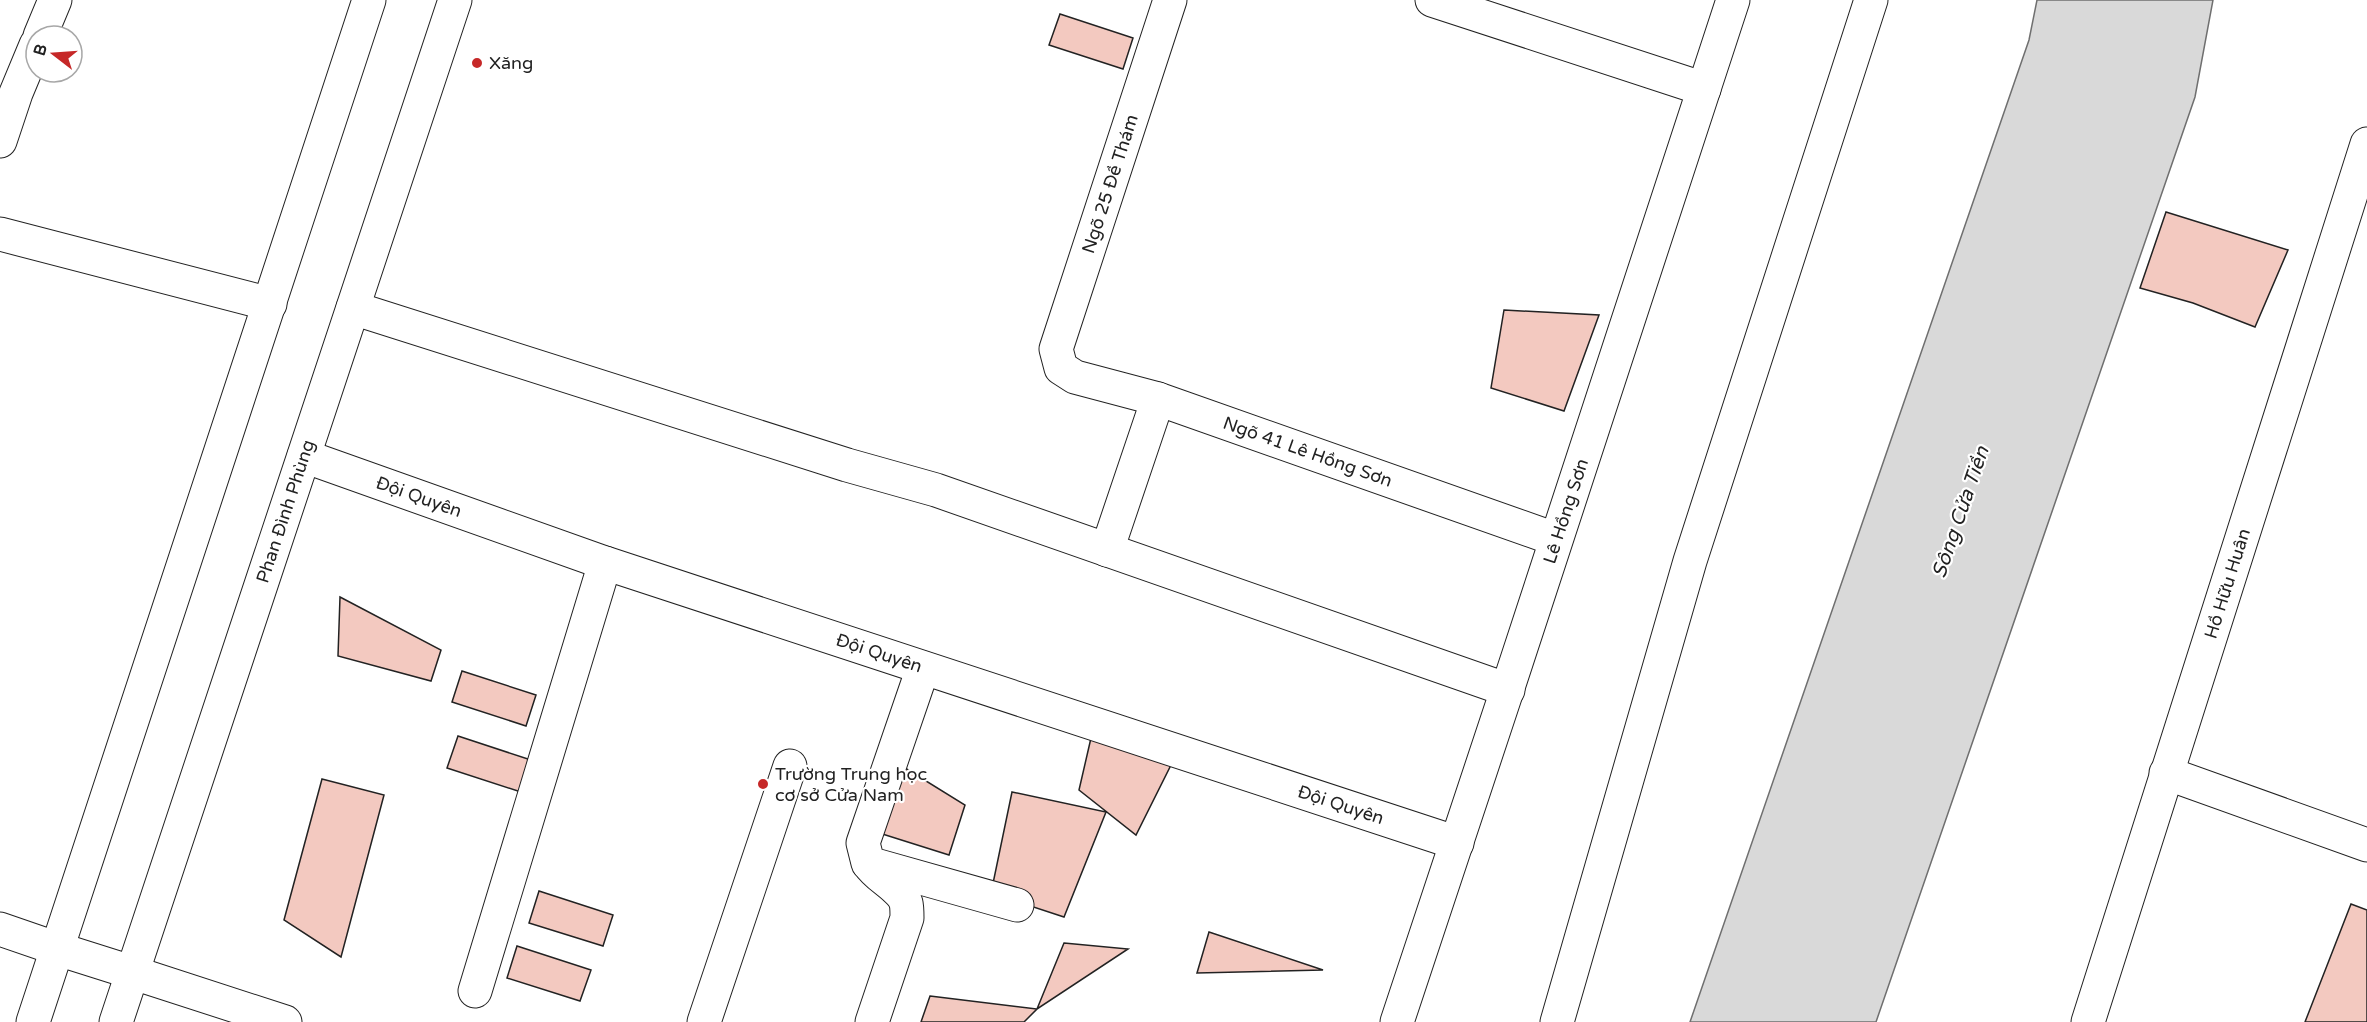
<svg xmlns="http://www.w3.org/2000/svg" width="2367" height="1022" viewBox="0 0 2367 1022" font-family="'Varela Round',sans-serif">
<rect width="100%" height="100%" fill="#fff"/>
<path fill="#d9d9d9" stroke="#6f6f6f" stroke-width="1.5" d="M2037 0H2213L2195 97 1876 1022H1690L2029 40Z"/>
<path fill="#f3c9c0" stroke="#222" stroke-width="1.5" d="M1060 14 1133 38 1123 69 1049 45Z
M2166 212 2288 250 2255 327 2193 303 2140 288Z
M1504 310 1599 315 1564 411 1491 388Z
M340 597 441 650 431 681 338 656Z
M462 671 536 695 526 726 452 702Z
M458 736 531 760 521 792 447 768Z
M1091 738 1176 755 1136 835 1079 790Z
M897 763 965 805 949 855 876 832Z
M322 779 384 795 341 957 284 920Z
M1012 792 1106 812 1064 917 991 893Z
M539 891 613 915 603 946 529 923Z
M2351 904 2367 910V1022H2305Z
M1209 932 1323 970 1197 973Z
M1064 943 1128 949 1037 1009Z
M517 946 591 970 580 1001 507 978Z
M930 996 1037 1009 1024 1022H921Z"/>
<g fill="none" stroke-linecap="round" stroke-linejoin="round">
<g stroke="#222" stroke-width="35">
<g id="minor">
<path id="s1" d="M1170 0 1056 349 1061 368 1075 377 1158 399 1555 539"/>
<path d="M1432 0 1704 89"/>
<path d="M40 36 55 0"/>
<path d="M0 141 16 93 36 45"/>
<path d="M0 234 270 304"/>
<path d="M353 308 847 465 936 490 1508 690"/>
<path id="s2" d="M304 456 605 563 1457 843"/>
<path d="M1107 550 1158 399"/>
<path d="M923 668 863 843 868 863 1017 905"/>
<path d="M2166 773 2367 845"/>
<path d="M869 864C878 878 902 888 906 903 907 907 907 913 907 918L872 1022"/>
<path d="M0 929 58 949"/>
<path d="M134 973 285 1022"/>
<path d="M475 991 605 563"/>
<path d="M704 1022 790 766"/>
<path id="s3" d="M1397 1022C1511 682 1621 341 1733 0"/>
<path d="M1557 1022 1690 561 1871 0"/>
<path id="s4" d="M2088 1022 2367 144"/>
</g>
</g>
<g stroke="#222" stroke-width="35">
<path id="major" d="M58 949 134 973"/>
</g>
<g stroke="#222" stroke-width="35">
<g id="highway">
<path d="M33 1022 369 0"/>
<path id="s5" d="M116 1022 455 0"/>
</g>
</g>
<use href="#minor" stroke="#fff" stroke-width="33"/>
<use href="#major" stroke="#fff" stroke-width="33"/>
<use href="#highway" stroke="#fff" stroke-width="33"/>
</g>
<g fill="#c62828" stroke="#fff" stroke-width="2">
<circle cx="477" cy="63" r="6"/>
<circle cx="763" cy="784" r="6"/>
</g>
<g text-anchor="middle" stroke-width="4.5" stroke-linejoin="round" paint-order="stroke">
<g font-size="18" fill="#222" stroke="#fff" text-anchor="start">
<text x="489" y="69">Xăng</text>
<text x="775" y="780">Trường Trung học<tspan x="775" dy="21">cơ sở Cửa Nam</tspan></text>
</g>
<g font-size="18" fill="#222" stroke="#fff">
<text transform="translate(1110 184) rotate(-72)" y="6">Ngõ 25 Đề Thám</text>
<text dy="6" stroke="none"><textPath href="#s1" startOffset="648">Ngõ 41 Lê Hồng Sơn</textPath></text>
<text dy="6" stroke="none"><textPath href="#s2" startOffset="122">Đội Quyên</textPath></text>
<text dy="6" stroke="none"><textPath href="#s5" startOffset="538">Phan Đình Phùng</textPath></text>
<text dy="6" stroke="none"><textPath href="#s3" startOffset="538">Lê Hồng Sơn</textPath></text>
<text dy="6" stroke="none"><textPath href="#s4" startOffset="460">Hồ Hữu Huân</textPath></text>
<text dy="6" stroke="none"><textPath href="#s2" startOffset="608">Đội Quyên</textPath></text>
<text dy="6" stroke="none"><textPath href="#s2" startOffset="1094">Đội Quyên</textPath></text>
</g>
<g font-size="20" font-style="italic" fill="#222" stroke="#fff">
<text transform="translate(1960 512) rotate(-71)" y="7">Sông Cửa Tiền</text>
</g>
</g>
<g transform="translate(54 54) rotate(287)"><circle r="28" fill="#ffffff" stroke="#a7a7a7" stroke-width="1.5"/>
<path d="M0-4.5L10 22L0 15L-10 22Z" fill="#c62828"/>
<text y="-9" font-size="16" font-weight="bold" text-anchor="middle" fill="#222222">B</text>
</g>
</svg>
